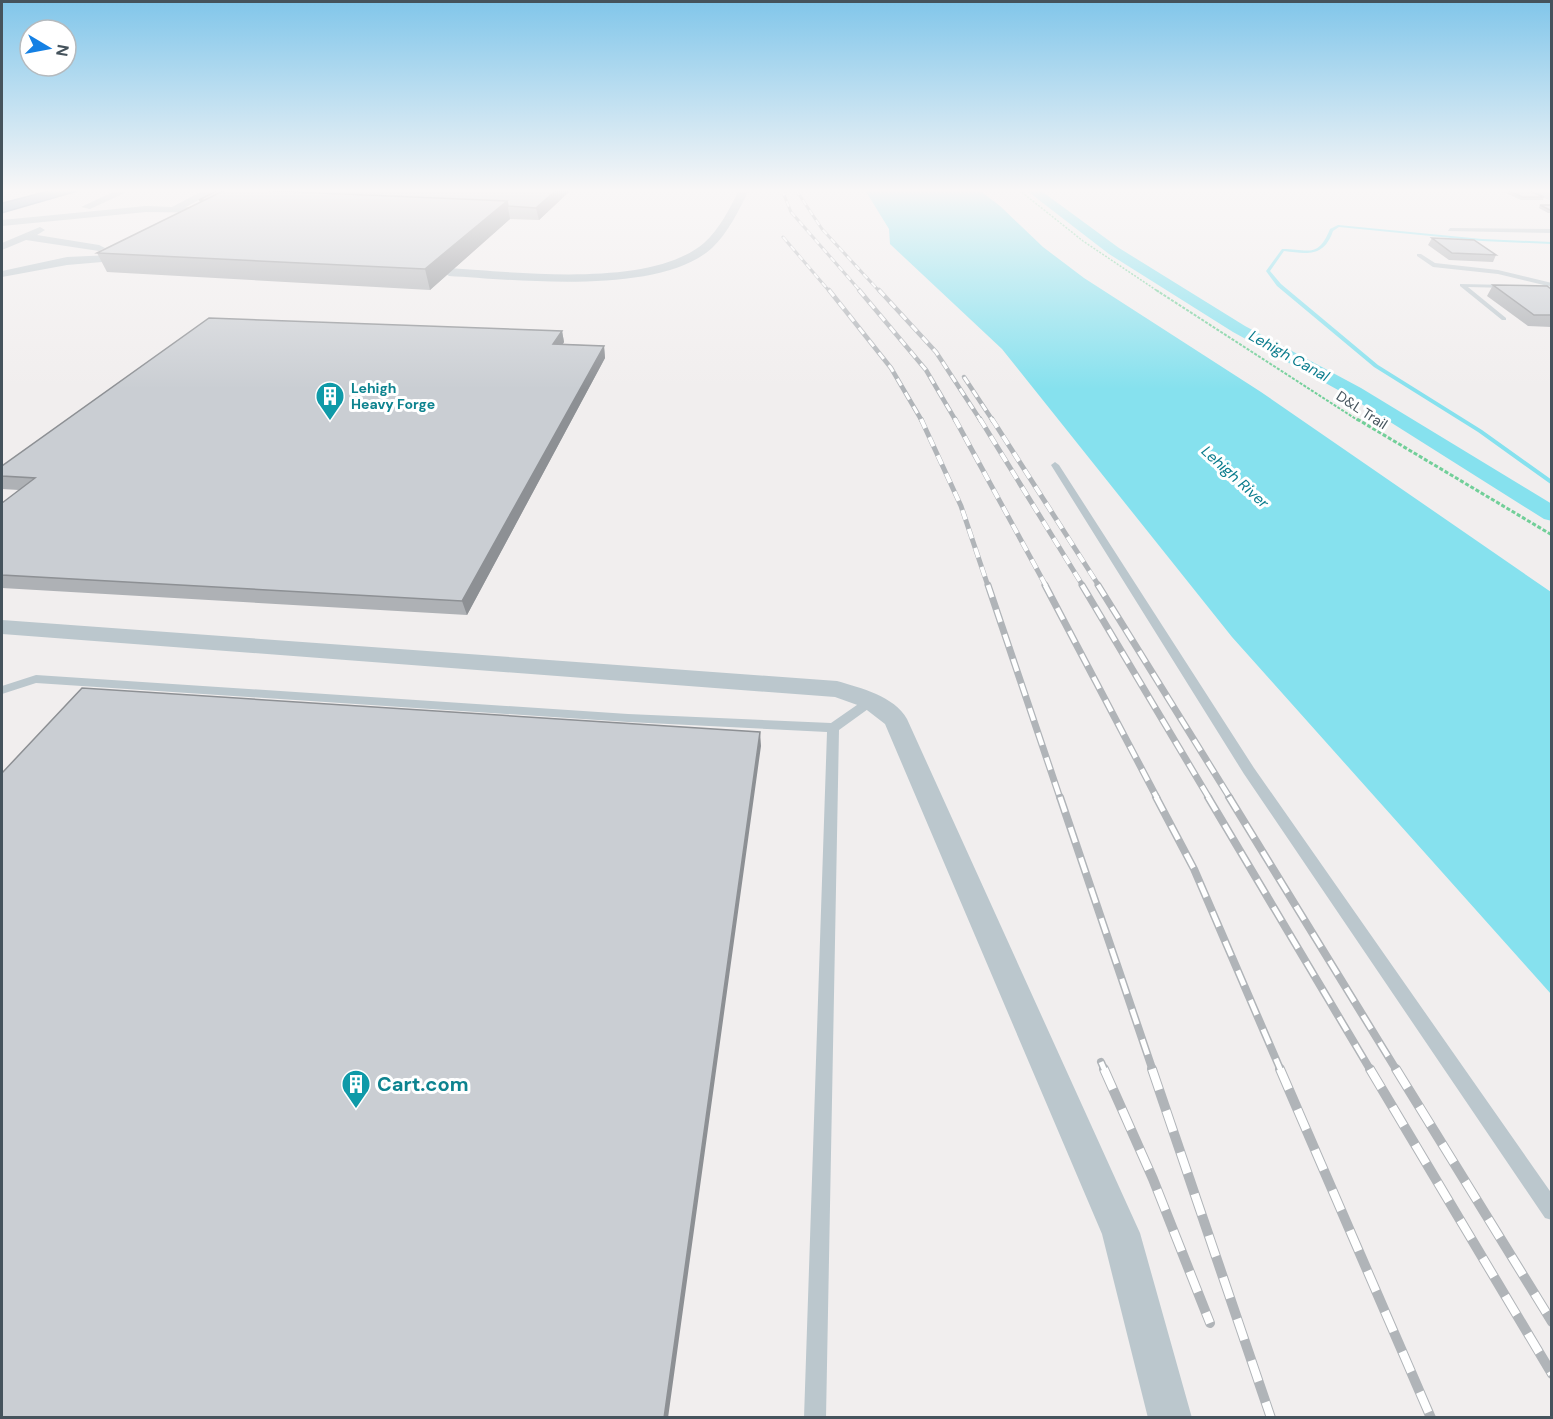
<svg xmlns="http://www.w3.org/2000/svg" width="1553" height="1419" viewBox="0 0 1553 1419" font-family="'DM Sans',sans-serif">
<rect width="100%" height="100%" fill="#f1eeee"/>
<path fill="#86e1ee" d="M865 190H979L1000 206 1043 247 1084 278 1261 392 1551 592V994L1232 637 1002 349 890 244 889 229Z"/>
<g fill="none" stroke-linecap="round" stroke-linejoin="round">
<path fill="#86e1ee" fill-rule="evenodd" d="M1338 225 1482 239 1552 242V244L1482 241 1339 227 1333 231C1324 257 1308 254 1284 251L1270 271 1281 284 1378 365 1482 430 1552 480V485L1478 432 1374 367 1277 286 1266 271 1282 249C1308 249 1318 259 1330 229Z"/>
<path fill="#86e1ee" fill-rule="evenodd" d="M1026 190H1040L1119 248 1245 326 1361 388 1552 504V521L1544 519 1349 396 1233 332 1109 254Z"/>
<g stroke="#6f90aa" stroke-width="3">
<path id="highway" d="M55 190H78L2 212V204Z"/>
</g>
<path stroke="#72cf99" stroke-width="1.5" stroke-dasharray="2 1.5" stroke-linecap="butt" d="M1019 190 1083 241 1159 292"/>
<path stroke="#72cf99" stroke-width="2" stroke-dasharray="3 1.5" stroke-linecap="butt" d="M1156 290 1359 421"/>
<path stroke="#72cf99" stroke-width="3" stroke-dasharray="4 2" stroke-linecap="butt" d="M1357 419 1552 535"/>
<path fill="#bbc7cd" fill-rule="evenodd" d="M1450 228 1552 229V233L1448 231Z
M1417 254H1421L1435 263 1498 270 1552 283V287L1498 274 1433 267 1417 256Z
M1460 284 1510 285 1508 288 1468 287 1506 318V320H1502L1460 286Z
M1055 462 1059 465 1254 768 1552 1194V1220L1545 1218 1244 774 1051 465Z
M36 675 628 714 831 723 867 698H875L877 701 875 704 839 730 826 1418H804L827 732 628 722 36 683 2 694V686Z"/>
<path fill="#bbc7cd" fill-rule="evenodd" d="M117 190H131L90 209 81 207Z
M204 190H217L186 207 217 208 221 209V213L146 212 2 226V220L146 206 172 207Z
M739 190H749C739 210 728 233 712 248 659 296 517 280 449 276L443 272 449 268C516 272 650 289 704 243 719 230 730 208 739 190Z
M40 227 45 230 37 235 99 245 105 248 99 251 26 240 2 250V243Z
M133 254 137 255V259L67 265 2 277V271L67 257Z
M2 620 837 681C861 688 894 696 907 719L1140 1233 1192 1418H1148L1102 1234 885 724 863 707 835 697 2 634Z"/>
<path fill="#bbc8d2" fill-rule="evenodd" d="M1529 190 1552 192V201L1531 193Z"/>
<use href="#highway" fill="#84a5be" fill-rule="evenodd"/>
<g stroke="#b0b4b8" stroke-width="3">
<path id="rail-far5" d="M782 190 791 212 861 292
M796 190 822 229 880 292
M783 237 830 292"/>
</g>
<g stroke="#b0b4b8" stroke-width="4.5">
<path id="rail-far4" d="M829 290 891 368 922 421
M859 290 926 370 956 421
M879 290 936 352 981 421
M964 377 993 421"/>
</g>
<g stroke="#b0b4b8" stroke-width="5">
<path id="rail-far3" d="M921 419 961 506 988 586
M955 419 1046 586
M980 419 1083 586
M992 419 1099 586"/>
</g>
<g stroke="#b0b4b8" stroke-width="7">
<path id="rail-far2" d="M988 585 1060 798
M1045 585 1157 798
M1082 585 1209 798
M1098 585 1230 798"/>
</g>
<g stroke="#b0b4b8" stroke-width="8">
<path id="rail-far1" d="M1060 797 1153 1071
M1156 797 1194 869 1281 1071
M1208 797 1371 1071
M1229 797 1397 1071
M1101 1062 1105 1071"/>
</g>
<g stroke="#b0b4b8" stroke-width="10">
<path id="rail" d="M1104 1069 1153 1179 1210 1323
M1152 1069 1271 1418
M1280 1069 1431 1418
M1370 1069 1552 1374
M1396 1069 1552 1322"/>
</g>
<use href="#rail-far5" stroke="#fff" stroke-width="2" stroke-dasharray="6" stroke-linecap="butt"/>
<use href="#rail-far4" stroke="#fff" stroke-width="3" stroke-dasharray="8" stroke-linecap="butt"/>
<use href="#rail-far3" stroke="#fff" stroke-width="4" stroke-dasharray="10" stroke-linecap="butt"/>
<use href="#rail-far2" stroke="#fff" stroke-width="4.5" stroke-dasharray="13" stroke-linecap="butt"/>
<use href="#rail-far1" stroke="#fff" stroke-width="5" stroke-dasharray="16" stroke-linecap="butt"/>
<use href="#rail" stroke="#fff" stroke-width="8" stroke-dasharray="22" stroke-linecap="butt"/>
</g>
<path fill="#aeb1b5" d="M571 190 539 220 510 219 430 290 107 272 97 253 200 202 199 200Z
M1499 190H1528L1544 197 1543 200H1521Z
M1540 205H1551V213H1548L1539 208Z
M1432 238 1496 255 1493 262 1449 260 1428 245Z
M1493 285 1551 289V327L1528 326 1487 296Z
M562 331 564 342 563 344 604 346 605 358 467 615 2 588V503L19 490 2 489V466Z"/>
<path fill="#8d9094" d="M556 190H571L539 220 536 208Z
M507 201 510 219 430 290 425 269Z
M562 331 564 342 555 356 553 344Z
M604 346 605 358 467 615 462 601Z
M760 732 761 746 668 1418H664Z"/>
<path fill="#caced3" stroke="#8d9094" stroke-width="1.5" d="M218 190H225L205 200H199Z
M225 190H249L507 201 425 269 97 253Z
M249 190H556L536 208 508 206 507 201Z
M1507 190H1528L1544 197H1522Z
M1540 205H1551V210H1550Z
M1432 238 1474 240 1496 255 1452 253Z
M1493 285 1547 286 1551 289V315H1534Z
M209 318 562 331 553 344 604 346 462 601 2 575V503L35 478 2 476V466Z
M82 688 760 732 664 1418H2V773Z"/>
<linearGradient id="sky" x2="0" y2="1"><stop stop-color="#81c6ea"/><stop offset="0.49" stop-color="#f9f7f7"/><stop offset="1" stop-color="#f9f7f7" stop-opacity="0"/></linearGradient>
<rect width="1553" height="389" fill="url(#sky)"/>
<defs>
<g id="building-pin" transform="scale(1.5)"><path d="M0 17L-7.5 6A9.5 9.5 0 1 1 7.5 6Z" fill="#0f9aa8" stroke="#fff"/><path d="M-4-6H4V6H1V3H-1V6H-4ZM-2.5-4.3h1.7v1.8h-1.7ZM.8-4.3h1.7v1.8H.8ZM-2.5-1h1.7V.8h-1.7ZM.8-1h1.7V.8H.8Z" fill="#fff"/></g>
</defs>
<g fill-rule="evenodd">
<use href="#building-pin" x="330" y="396"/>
<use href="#building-pin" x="356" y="1084"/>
</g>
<g text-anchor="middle" stroke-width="6" stroke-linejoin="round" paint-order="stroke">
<g font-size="14" font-weight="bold" fill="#0d838f" stroke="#fff" text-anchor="start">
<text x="351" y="393">Lehigh<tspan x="351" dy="16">Heavy Forge</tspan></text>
</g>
<g font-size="14" fill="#45535c" stroke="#fff">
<text transform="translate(1362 410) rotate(33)" y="5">D&amp;L Trail</text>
</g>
<g font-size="15" font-style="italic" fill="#0a7c8d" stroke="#fff">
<text transform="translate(1289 356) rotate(29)" y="5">Lehigh Canal</text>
<text transform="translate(1235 477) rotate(42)" y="5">Lehigh River</text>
</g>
<g font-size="20" font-weight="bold" fill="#0d838f" stroke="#fff" text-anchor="start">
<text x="377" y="1091">Cart.com</text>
</g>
</g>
<rect width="1553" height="1419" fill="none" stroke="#45535c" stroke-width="6"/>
<g transform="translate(48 48) rotate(100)"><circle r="28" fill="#ffffff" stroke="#b5babe" stroke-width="1.5"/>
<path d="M0-4.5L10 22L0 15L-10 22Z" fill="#1480e4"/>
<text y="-9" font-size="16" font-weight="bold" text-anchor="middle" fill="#45535c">N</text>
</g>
</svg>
